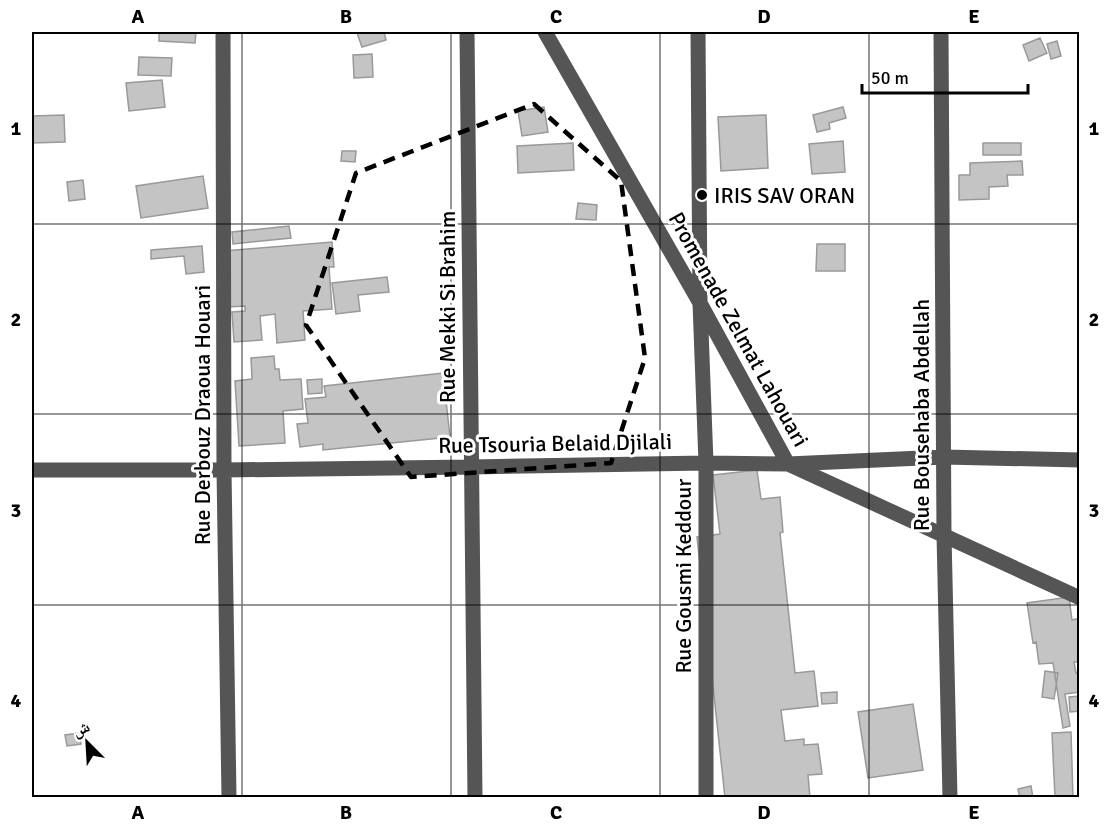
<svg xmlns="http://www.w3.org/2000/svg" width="1111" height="829" viewBox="0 0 1111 829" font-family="Signika,'Noto Naskh Arabic',sans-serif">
<rect width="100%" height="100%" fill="#fff"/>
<path fill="#c4c4c4" stroke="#999" stroke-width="1.5" d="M159 32H196L195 43 159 41Z
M363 32H384L386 40 362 47 357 33Z
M1040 38 1047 53 1029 61 1023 45Z
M1057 41 1061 56 1051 59 1047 44Z
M372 54 373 77 354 78 353 55Z
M139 57 172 58 171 76 138 75Z
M162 80 165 107 129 111 126 83Z
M544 107 548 132 522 136 518 111Z
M843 107 846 118 829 123 830 129 817 132 813 115Z
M64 115 65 142 32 143V116Z
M766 115 768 168 721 171 718 117Z
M843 141 845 172 812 174 809 144Z
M573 143 574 170 518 173 517 146Z
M983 143H1021V155H983Z
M342 151H356L355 162 341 161Z
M1022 161 1023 175H1007L1008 186 989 187V199L959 200V175H970V163Z
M203 176 208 208 141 218 136 186Z
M83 180 85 199 69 201 67 182Z
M578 203 597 205 596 220 576 219Z
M289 226 291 238 233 244 232 232Z
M332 242 334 267H329L332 309 303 311 305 340 277 343 275 314 260 316 262 340 234 342 232 312 245 311V306L228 307 224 251Z
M817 244H845V271H816Z
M202 246 204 272 186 274 184 256 151 259V250Z
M387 277 389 292 358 295 360 311 336 314 332 283Z
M274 356 275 369H279L280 380 301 379 303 409 283 411 285 443 239 446 235 381 252 379 251 358Z
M443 373 450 437 323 450V444L300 447 297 424 308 423 305 399 326 397 324 386Z
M322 379V393L308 394 307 380Z
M757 470 761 499 780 497 783 532 780 533 795 673 814 671 818 706 781 710 785 741 804 739V745L818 744 822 774 808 775 810 798H725L697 537 720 534 713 475Z
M1069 597 1072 620 1080 618V662H1074L1076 673 1080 672V692L1065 694 1070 726 1063 728 1053 663 1039 664 1036 642 1033 643 1027 603Z
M1045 671 1058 673 1054 699 1042 697Z
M837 692V703L822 704 821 693Z
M1080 696V711L1070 712 1069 697Z
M913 704 923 770 868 778 858 712Z
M1071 732 1073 798H1055L1052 733Z
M79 733 81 744 67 746 65 735Z
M1031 786 1033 798H1020L1018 789Z"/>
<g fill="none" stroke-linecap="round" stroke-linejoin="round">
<path stroke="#555" stroke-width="15" d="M223 32 224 470 229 798
M467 32 475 798
M545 32 700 303 788 464 1080 598
M698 32 700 303 706 463V798
M941 32 944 535 950 798
M32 470H224L471 467 706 463 788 464 944 457 1080 460"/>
</g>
<path fill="none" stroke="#000" stroke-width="4.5" stroke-dasharray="12 8" stroke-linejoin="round" d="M534 104 621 181 645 358 611 463 411 477 306 325 356 173Z"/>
<path fill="none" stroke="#000" stroke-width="1.5" stroke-opacity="0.55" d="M242 32V798M451 32V798M660 32V798M869 32V798M32 224H1080M32 414H1080M32 605H1080"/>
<circle fill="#000" stroke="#fff" stroke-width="2" cx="702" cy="195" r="6"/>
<g text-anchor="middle" stroke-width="6" stroke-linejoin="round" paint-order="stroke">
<g font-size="22" fill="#000" stroke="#fff" text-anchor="start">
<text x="714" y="203">IRIS SAV ORAN</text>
</g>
<g font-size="22" fill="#000" stroke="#fff">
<text transform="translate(447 307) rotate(-90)" y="8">Rue Mekki Si Brahim</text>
<text transform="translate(739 329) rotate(61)" y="8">Promenade Zelmat Lahouari</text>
<text transform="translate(202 415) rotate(-90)" y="8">Rue Derbouz Draoua Houari</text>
<text transform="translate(921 415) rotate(-90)" y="8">Rue Bousehaba Abdellah</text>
<text transform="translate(555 443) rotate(-1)" y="8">Rue Tsouria Belaid Djilali</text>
<text transform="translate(683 576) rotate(-90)" y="8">Rue Gousmi Keddour</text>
</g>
</g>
<rect width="1111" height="829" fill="none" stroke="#ffffff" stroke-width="66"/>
<g transform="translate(87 742) rotate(336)" stroke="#ffffff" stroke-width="4.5" paint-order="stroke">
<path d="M0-4.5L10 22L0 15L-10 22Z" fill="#000000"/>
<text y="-9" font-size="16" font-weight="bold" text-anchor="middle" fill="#000000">ش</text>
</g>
<path d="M862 84v9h166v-9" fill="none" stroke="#000000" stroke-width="3"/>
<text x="871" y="84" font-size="18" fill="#000000" stroke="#ffffff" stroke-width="4.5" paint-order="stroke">50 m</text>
<rect x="33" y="33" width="1045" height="763" fill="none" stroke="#000" stroke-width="2"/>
<g font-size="20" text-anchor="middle" font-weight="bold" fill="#000">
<text x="138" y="23">A</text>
<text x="346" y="23">B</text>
<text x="556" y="23">C</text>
<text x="764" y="23">D</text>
<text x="974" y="23">E</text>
<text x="16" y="135">1</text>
<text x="1094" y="135">1</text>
<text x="16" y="326">2</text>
<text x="1094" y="326">2</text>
<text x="16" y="517">3</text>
<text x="1094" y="517">3</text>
<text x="16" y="707">4</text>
<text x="1094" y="707">4</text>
<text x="138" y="819">A</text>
<text x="346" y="819">B</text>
<text x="556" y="819">C</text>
<text x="764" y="819">D</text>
<text x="974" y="819">E</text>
</g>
</svg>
